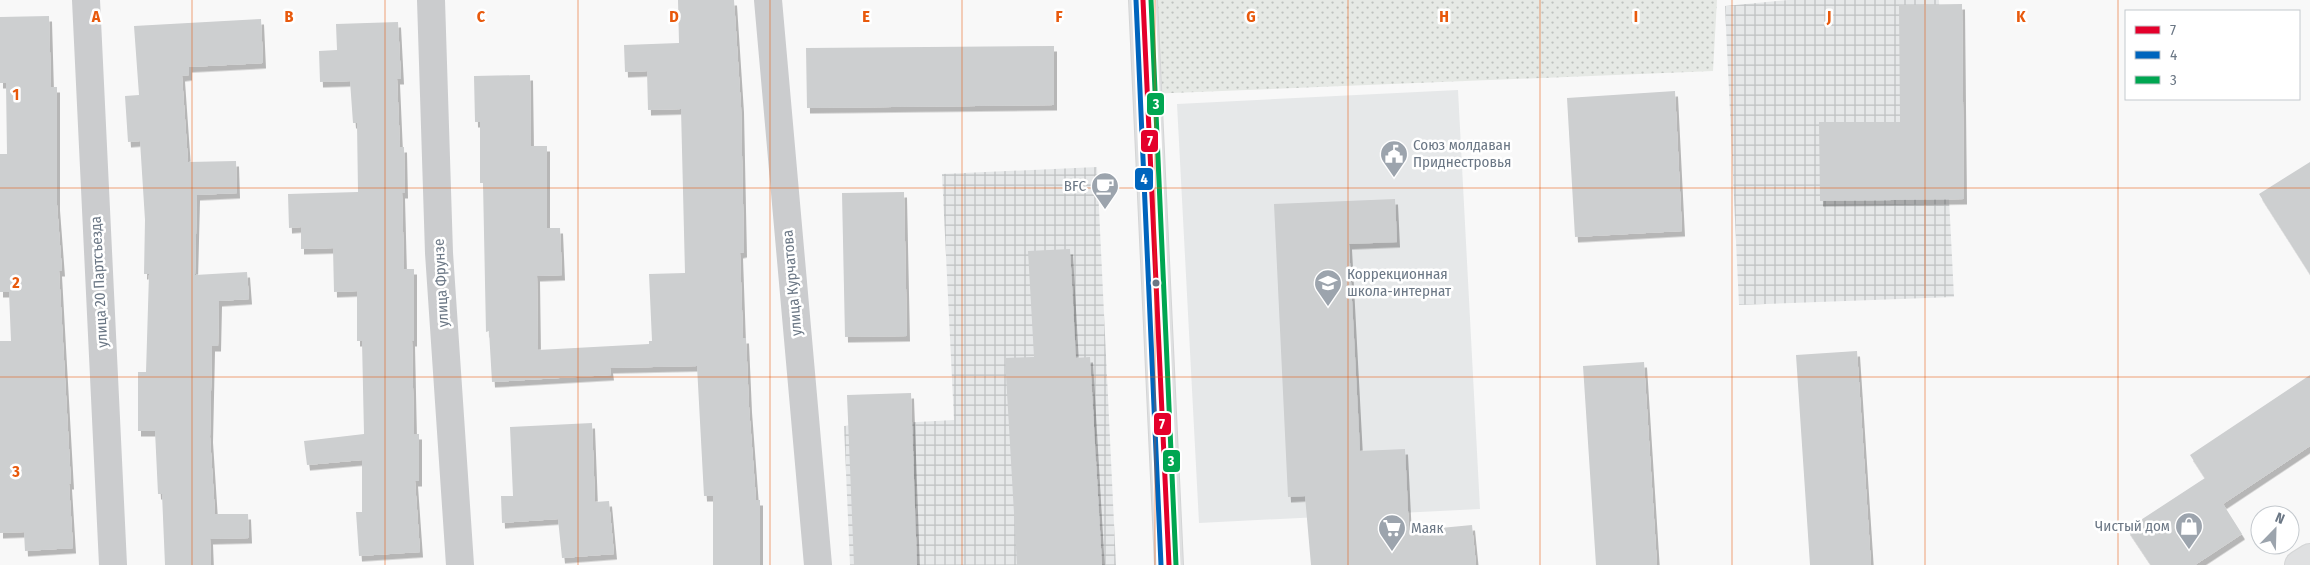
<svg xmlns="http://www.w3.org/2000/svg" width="2310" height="565" viewBox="0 0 2310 565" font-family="'Fira Sans Condensed',sans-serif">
<defs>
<pattern id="industrial-grid" width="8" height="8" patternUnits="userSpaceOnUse" patternTransform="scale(1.25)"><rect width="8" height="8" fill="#e6e8e9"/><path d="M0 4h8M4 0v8" fill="none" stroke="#bec1c2"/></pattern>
<pattern id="park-dots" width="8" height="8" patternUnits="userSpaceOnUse" patternTransform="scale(1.25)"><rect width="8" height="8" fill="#e6e9e5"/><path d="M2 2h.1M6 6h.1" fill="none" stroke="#bec2bf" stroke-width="1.8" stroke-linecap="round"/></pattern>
<filter id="shadow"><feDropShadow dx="3" dy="5.5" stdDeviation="0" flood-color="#0004"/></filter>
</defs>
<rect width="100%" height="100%" fill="#f8f8f8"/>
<path fill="#e6e8e9" d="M1458 90 1480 509 1199 523 1177 104Z"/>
<path fill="url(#industrial-grid)" d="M1788 0H1939L1954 297 1739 305 1725 6Z
M1097 167 1116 565H850L844 426 954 420 942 174Z"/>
<path fill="url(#park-dots)" d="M1143 0H1717L1713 71 1147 94Z"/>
<path fill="#cdcfd0" filter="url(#shadow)" d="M678 0H734L741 107 744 252 740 253 743 338H746L749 407 756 500H760V565H713V496H704L697 366 610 368 611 375 492 382 489 331 486 332 483 183H480V122H475L474 76 530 75 531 146H547V228H560L562 275 537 276 538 350 649 344V341H652L649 274 685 273 681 109 648 110 647 71 625 72 624 45 679 43Z
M1962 4 1964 199 1820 201 1819 122H1900L1899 5Z
M49 16 51 87H57V205L62 271H59L71 484H69L73 548 25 551 24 532 0 533V341H11L9 292H0V154H7L6 83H0V17Z
M261 19 263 63 189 67V75L182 76 188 162 236 161 237 193 197 195 195 275 247 272 249 299 219 301 218 346H212L210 437 215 514H248L249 538 210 539 211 565H165L162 494H158L155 431H138V372H146L149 274H144L145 220 140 141 128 142 125 96 139 95 134 26Z
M398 22 401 79H397L400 147H404L405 193H402L404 269H414V341H412L414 434H419V481H415L420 552 359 556 356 512H362V460L307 465 304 441 364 434 362 341H357V291L334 292 333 248 301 249V227L289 228 288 194 358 192 357 123H353L350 81 320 82 319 51 337 50 336 24Z
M1054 46V105L807 108 806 48Z
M1675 91 1682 231 1575 237 1567 98Z
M2310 162V274L2259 194Z
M904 192 907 336 845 337 842 193Z
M1395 199 1397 242 1349 244 1360 451 1405 449 1409 531 1472 525 1476 565H1311L1305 496 1288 497 1274 204Z
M1070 249 1076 358 1090 357 1102 565H1017L1005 358 1034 357 1028 251Z
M1857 351 1871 565H1810L1796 355Z
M1644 362 1657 565H1596L1583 366Z
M2310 375V446L2223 504 2242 534 2195 565H2151L2127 529 2205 478 2190 455Z
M911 393 917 565H854L847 395Z
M592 423 595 502 609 501 614 554 562 558 558 519 502 523 501 496H513L510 427Z"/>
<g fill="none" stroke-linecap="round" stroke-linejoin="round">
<g stroke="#d4d5d6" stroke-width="30">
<path id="secondary" d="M1143 0 1169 565
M2299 565 2310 558"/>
</g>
<path stroke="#cbccce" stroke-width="28" d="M86 0 113 565
M431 0 439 253 460 565
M768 0 818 565"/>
<use href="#secondary" stroke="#dfe0e1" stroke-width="28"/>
<g stroke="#fff" stroke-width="9">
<path id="bus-1" d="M1143 0 1169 565"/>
</g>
<g stroke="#fff" stroke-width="9">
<path id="bus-2" d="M1136 0 1161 565"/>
</g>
<g stroke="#fff" stroke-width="9">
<path id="bus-3" d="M1151 0 1176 565"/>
</g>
<use href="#bus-1" stroke="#e4002b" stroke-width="5"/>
<use href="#bus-2" stroke="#0065bd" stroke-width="5"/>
<use href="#bus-3" stroke="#00a651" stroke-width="5"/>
</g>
<path fill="none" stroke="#e8590c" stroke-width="1" stroke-opacity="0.55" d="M192 0V565M385 0V565M578 0V565M770 0V565M962 0V565M1155 0V565M1348 0V565M1540 0V565M1732 0V565M1925 0V565M2118 0V565M0 188H2310M0 377H2310"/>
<defs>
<g id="civic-pin" transform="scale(1.4375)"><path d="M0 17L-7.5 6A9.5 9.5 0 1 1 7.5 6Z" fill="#9ca4ad" stroke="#fff"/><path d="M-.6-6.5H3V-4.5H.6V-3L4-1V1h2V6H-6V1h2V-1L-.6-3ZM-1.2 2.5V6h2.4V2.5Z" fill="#fff"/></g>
<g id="cafe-pin" transform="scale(1.4375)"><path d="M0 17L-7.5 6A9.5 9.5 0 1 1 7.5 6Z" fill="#9ca4ad" stroke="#fff"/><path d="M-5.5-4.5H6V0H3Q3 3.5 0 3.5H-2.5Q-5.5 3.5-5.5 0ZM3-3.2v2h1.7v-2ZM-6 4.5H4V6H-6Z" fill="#fff"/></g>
<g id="school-pin" transform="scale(1.4375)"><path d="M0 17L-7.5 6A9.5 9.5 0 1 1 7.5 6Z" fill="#9ca4ad" stroke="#fff"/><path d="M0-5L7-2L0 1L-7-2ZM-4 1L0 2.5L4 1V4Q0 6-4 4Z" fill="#fff"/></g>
<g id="shop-pin" transform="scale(1.4375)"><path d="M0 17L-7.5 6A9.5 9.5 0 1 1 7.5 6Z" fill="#9ca4ad" stroke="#fff"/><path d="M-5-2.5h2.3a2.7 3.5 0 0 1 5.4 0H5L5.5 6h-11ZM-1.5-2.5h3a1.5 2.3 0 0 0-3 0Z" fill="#fff"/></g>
<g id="supermarket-pin" transform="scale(1.4375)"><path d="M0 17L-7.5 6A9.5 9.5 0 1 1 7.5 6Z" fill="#9ca4ad" stroke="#fff"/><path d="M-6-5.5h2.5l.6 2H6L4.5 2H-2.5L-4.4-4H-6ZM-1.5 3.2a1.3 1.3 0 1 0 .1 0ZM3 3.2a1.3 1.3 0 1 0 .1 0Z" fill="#fff"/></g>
</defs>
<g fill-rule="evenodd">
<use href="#civic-pin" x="1394" y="154"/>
<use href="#cafe-pin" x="1105" y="186"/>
<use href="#school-pin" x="1328" y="283"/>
<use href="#shop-pin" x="2189" y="526"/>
<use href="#supermarket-pin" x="1392" y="528"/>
</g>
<circle fill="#6b7785" stroke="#fff" stroke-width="2" cx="1156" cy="283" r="4.5"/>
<g text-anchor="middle" stroke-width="5" stroke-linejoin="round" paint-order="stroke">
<g font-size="15" fill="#6b7785" stroke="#fff" text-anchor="start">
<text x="1413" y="150">Союз молдаван<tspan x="1413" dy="17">Приднестровья</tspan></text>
<text x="1086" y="191" text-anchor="end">BFC</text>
<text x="1347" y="279">Коррекционная<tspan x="1347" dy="17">школа-интернат</tspan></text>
<text x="2170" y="531" text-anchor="end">Чистый дом</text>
<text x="1411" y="533">Маяк</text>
</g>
<g font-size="15" fill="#6b7785" stroke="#fff">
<text transform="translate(99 282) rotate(-93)" y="5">улица 20 Партсъезда</text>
<text transform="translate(441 283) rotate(-93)" y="5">улица Фрунзе</text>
<text transform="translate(792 283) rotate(-95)" y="5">улица Курчатова</text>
</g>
</g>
<g font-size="16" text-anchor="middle" font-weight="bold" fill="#e8590c" stroke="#fff" stroke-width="5" stroke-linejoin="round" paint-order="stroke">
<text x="96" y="22">A</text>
<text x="289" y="22">B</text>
<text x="481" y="22">C</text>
<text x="674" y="22">D</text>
<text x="866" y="22">E</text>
<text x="1059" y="22">F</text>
<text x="1251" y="22">G</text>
<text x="1444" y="22">H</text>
<text x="1636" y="22">I</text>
<text x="1829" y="22">J</text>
<text x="2021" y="22">K</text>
<text x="16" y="100">1</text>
<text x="16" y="288">2</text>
<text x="16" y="477">3</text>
</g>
<g stroke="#fff" stroke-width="2">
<rect x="1146" y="92" width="19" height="24" rx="5" fill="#00a651"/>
<rect x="1140" y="129" width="19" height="24" rx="5" fill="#e4002b"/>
<rect x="1134" y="167" width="20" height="24" rx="5" fill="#0065bd"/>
<rect x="1153" y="412" width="19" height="24" rx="5" fill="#e4002b"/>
<rect x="1162" y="449" width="19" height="24" rx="5" fill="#00a651"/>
</g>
<g font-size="14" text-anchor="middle" font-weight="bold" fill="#fff">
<text x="1156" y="109">3</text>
<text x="1150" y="146">7</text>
<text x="1144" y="184">4</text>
<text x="1162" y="429">7</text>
<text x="1171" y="466">3</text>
</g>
<rect x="2125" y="10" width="175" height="90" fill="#ffffff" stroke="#c4c9ce"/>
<rect x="2135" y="26" width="25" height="8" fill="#e4002b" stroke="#c4c9ce"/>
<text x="2170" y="35" font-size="15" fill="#6b7785">7</text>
<rect x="2135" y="51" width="25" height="8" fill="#0065bd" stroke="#c4c9ce"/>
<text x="2170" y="60" font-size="15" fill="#6b7785">4</text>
<rect x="2135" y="76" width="25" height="8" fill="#00a651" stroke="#c4c9ce"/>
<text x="2170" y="85" font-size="15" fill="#6b7785">3</text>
<g transform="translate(2275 530) rotate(23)"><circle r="24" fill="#ffffff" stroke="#c4c9ce"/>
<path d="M0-4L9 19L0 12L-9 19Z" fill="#9ca4ad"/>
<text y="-8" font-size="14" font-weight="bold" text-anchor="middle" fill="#6b7785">N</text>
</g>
</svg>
